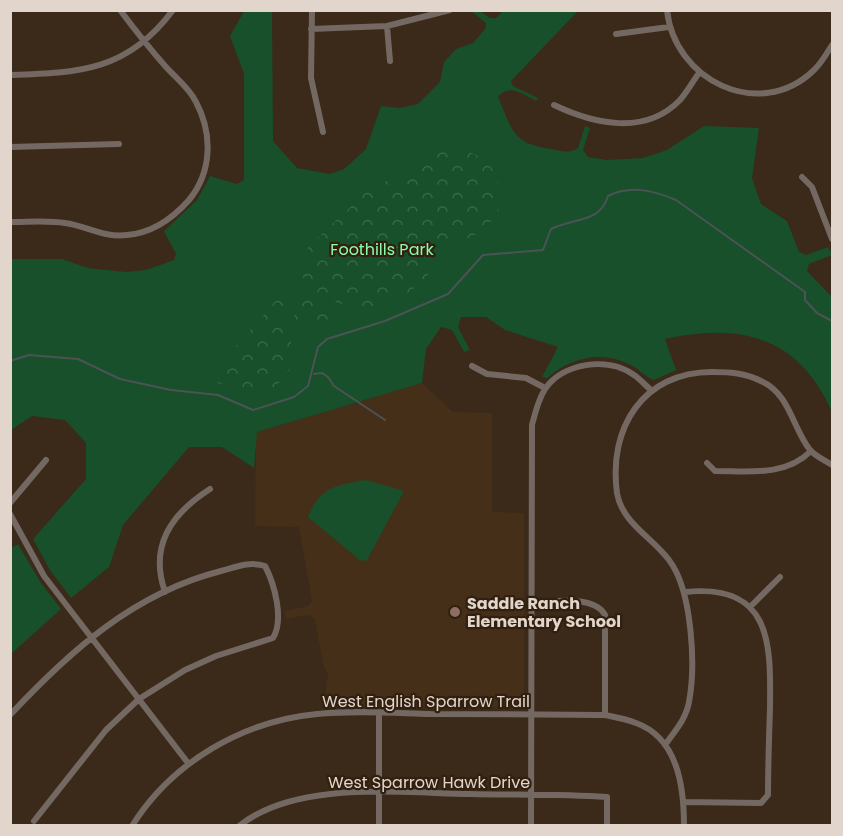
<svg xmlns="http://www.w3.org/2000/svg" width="843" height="836" viewBox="0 0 843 836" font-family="Poppins,sans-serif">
<defs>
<pattern id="park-crowns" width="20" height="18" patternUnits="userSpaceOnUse" patternTransform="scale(1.5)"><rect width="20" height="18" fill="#17502a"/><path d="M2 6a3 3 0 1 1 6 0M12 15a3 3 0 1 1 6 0" fill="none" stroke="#386848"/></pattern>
</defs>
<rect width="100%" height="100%" fill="#3b2919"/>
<path fill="#462f19" d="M422 383 453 412 492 413V512L524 513V701L520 707 324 706 328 674 323 665 315 619 308 615 286 619 284 611 308 606 312 601 299 527 255 526 256 432Z"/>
<path fill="#17502a" d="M244 11H272L273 141 297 168 330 174 344 169 366 149 381 106 400 108 418 104 440 82 444 62 456 49 473 43 485 29 486 23 471 11H480L490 18H496L503 11H578L511 81 513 86 538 98 536 101C523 94 509 83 498 97 512 129 512 144 551 149 561 151 569 154 578 148L585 126 590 128 583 150 588 157 607 160 643 158 667 150 704 126 759 128 752 178 761 204 787 221 799 252 806 255 828 247 832 255 809 264 807 271 832 297V412C799 337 741 322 665 339L676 370 654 380C645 377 639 369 631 365 601 350 572 357 547 378L542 377 558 347 505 330 486 317H461L458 327 470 350 464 352 452 330 441 327 426 349 422 383 257 432 254 468 222 447H189L123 525 109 567 71 598 50 570 33 539 86 479V443L65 420 32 416 11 430V259H62L88 268 126 272 146 270 174 260 176 254 164 231 197 200 210 176 237 184 244 180V74L230 36Z
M366 480 404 491 367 560 361 561 308 517C320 487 336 485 366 480Z
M18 544 41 583 61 609 11 654V548Z"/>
<path fill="url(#park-crowns)" d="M454 150C493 151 505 182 497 216 491 221 486 228 480 232 471 238 459 240 451 247 439 256 432 272 421 282 394 309 357 316 324 296 304 284 301 279 299 256L366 192 410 168 426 155Z
M279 297H292L284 311 283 319 291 322 303 298 310 297 321 300 331 320 309 326 291 336V368L274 389 250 393 218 383 215 371Z"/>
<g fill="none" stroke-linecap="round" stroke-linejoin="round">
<path stroke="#4c5355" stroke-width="2" d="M10 361 29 355 78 359 120 379 171 390 218 395 253 410 294 397 308 386 318 347 327 339 385 321 448 294 483 255 543 250 551 229C576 217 600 223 608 196 630 185 653 190 676 200L805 292V300L817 313 832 321
M314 374 322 373 328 377 334 386 385 420"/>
<path stroke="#746962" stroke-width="6" d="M312 10 311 78 323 132
M667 10C674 80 759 122 813 71 821 64 827 53 832 45
M387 26 390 61
M311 29 387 26 450 10
M616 34 669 27
M10 75C79 73 128 71 173 10
M554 105C594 124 645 136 680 100 687 92 693 81 699 73
M10 147 119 144
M802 177 812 187 832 239
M10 222C28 222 48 220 65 223 87 226 104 238 127 235 152 233 173 218 189 200 212 172 213 134 196 102 190 89 176 78 166 67 150 49 135 30 120 10
M472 366 487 374 526 378 545 388
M707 463 715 471C748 471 785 477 811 451
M10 503 46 460
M10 514 44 576 188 763
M165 592C149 546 171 514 210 489
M530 603C550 602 594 594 605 615V715
M750 607 780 577
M10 715C70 651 134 593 221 571 236 567 250 561 265 566 275 585 284 620 273 638L216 656 185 670 139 699 106 730 34 821
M665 745C675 731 686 719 689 702 696 665 692 590 669 560 652 537 622 523 617 493 608 428 643 372 712 372 730 372 745 373 761 381 790 394 792 427 810 450 815 456 826 461 832 465
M684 802 761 803 768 795C768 766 769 737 770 708 771 642 771 583 685 592
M132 826C172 762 243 721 317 714 354 710 394 713 431 714 489 714 547 714 605 715 615 717 626 719 636 723 678 738 684 787 684 826
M239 826C296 780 401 793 470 794 516 795 562 794 607 797V826
M379 826V713
M531 826 532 425C535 413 538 400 545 389 563 363 607 356 634 375 640 379 645 385 651 390"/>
</g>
<circle fill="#8d6e63" stroke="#311f0f" stroke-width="2" cx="455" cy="612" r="6"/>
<g text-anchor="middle" stroke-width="4.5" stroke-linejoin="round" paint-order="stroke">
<g font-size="16" fill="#89fda9" stroke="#311f0f">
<text x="382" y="255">Foothills Park</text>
</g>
<g font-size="16" font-weight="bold" fill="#e2d6cc" stroke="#311f0f" text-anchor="start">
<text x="467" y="609">Saddle Ranch<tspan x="467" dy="18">Elementary School</tspan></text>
</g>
<g font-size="16" fill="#e2d6cc" stroke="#311f0f">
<text x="426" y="707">West English Sparrow Trail</text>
<text x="429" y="788">West Sparrow Hawk Drive</text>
</g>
</g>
<rect width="843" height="836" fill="none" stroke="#e2d6cc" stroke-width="24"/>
</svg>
